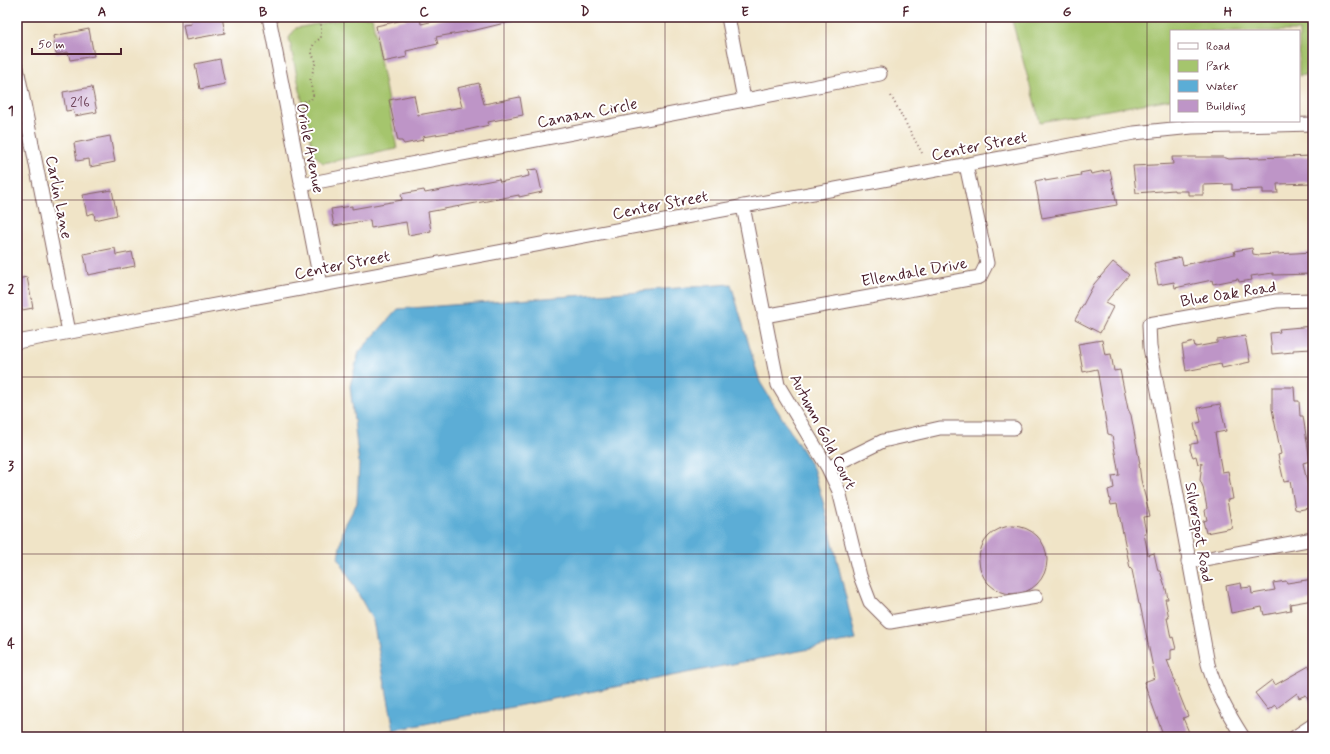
<svg xmlns="http://www.w3.org/2000/svg" width="1330" height="754" viewBox="0 0 1330 754" font-family="Mynerve,sans-serif">
<rect width="100%" height="100%" fill="#fff"/>
<filter id="ink" filterUnits="userSpaceOnUse"><feTurbulence type="fractalNoise" baseFrequency=".025" numOctaves="2"/><feDisplacementMap in="SourceGraphic" scale="8" xChannelSelector="R" yChannelSelector="G"/><feConvolveMatrix kernelMatrix="1 2 1 2 8 2 1 2 1" color-interpolation-filters="sRGB"/></filter>
<filter id="wash" filterUnits="userSpaceOnUse"><feTurbulence type="fractalNoise" baseFrequency=".012" numOctaves="4" result="noise"/><feDisplacementMap in="SourceGraphic" scale="16" xChannelSelector="R" yChannelSelector="G"/><feGaussianBlur stdDeviation="0.9" result="paint"/><feColorMatrix in="noise" values="0 0 0 0 0 0 0 0 0 0 0 0 0 0 0 0 0 1.4 0 .05"/><feComposite in="paint" operator="in"/></filter>
<g filter="url(#wash)">
<rect width="100%" height="100%" fill="#f0e4c7"/>
<path fill="#a5c56d" stroke="#78724c" d="M354 17H372L397 149 323 163 313 153 289 38 296 28Z
M1011 17H1313V74L1299 76V31H1171V99L1040 122Z
M394 730 395 737H358Z"/>
<path fill="#5badd6" stroke="#526680" d="M731 284 760 382 813 468 824 505 856 640 394 730 373 621 338 557 344 527 357 503 359 464 350 386 359 352 398 309Z"/>
<g id="blocks">
<path fill="#be95c7" d="M190 17H222L225 33 186 40 183 25 191 24Z
M417 17H420L421 24 452 17H512L513 21 476 30 436 37 438 44 406 51 407 57 383 62 376 26Z
M89 29 94 56 70 60 68 52 56 54 53 36Z
M220 59 225 84 200 89 195 64Z
M479 83 484 104 520 97 523 115 488 122 489 125 467 130 422 137 423 140 404 144 402 141H398L389 100 414 95 418 115 462 107 457 88Z
M92 87 97 112 75 116 73 110 66 111 63 92Z
M110 136 115 162 90 167 89 159 77 161 74 143Z
M1312 156 1313 183 1277 184 1278 193H1263V189L1232 190V184L1203 185V195H1188V191H1174V190L1136 193 1133 166 1173 164 1172 157H1223L1229 159Z
M537 169 542 192 519 197V195L428 212 431 231 408 235 406 222 371 228 370 220 334 226 331 209 352 206V209L402 200 401 194 424 190 425 193 499 179 500 182 529 176 528 170Z
M1110 170 1117 205 1042 218 1035 181 1045 179V181L1081 175 1080 173 1090 171 1091 174Z
M112 190 117 215 95 220 94 213 87 215 83 195Z
M115 248 116 255 132 252 135 266 88 275 84 254Z
M1252 248 1253 254 1259 255 1313 252V274L1273 275V273L1251 276 1252 280 1239 282 1238 279 1213 284 1212 280 1175 288 1174 282 1158 285 1154 263 1181 257 1183 265 1235 254 1234 251Z
M1113 262 1129 275 1105 303 1113 307 1100 333 1075 320 1094 284Z
M27 277 33 308 17 311V279Z
M1313 326V349L1293 350V352L1272 354 1270 333 1280 332 1279 329Z
M1245 336 1250 362 1222 368 1221 364 1186 371 1182 345 1194 342 1195 347 1217 343V340Z
M1102 340 1105 355 1111 354 1114 371 1120 370 1128 409 1131 415 1140 464H1139L1141 480 1150 516 1143 517 1146 532 1144 533 1148 555 1154 553 1158 571H1160L1166 589 1168 599H1165L1169 618H1167L1171 638 1173 637 1176 649 1171 650V659L1167 660 1175 681H1174L1188 716 1183 718 1191 737H1164L1144 682 1155 678 1140 604H1139L1132 570 1130 568 1117 504 1111 505 1108 490 1114 488 1112 476 1119 475 1112 435 1108 434 1097 369 1083 372 1078 344Z
M1272 387H1294L1295 401H1299L1300 416H1303L1310 461 1303 463 1308 487 1313 486V507L1299 510 1295 509 1290 481 1284 482 1278 455 1281 454 1272 409Z
M1220 404 1226 431 1215 433 1222 472 1228 471 1233 499 1227 500 1232 528 1206 533 1203 521 1207 520 1205 511 1207 508 1203 487 1200 480 1202 463 1198 464 1196 456 1193 457 1190 450 1191 444 1198 443 1194 424 1201 422 1198 408Z
M979 560a34 34 0 1 1 68 0a34 34 0 1 1-68 0Z
M1313 579V600L1290 604 1291 610 1264 615 1262 607 1231 613 1226 586 1241 583 1242 588 1251 587 1252 594 1275 590 1273 583 1286 581 1287 583Z
M1309 666 1313 674V707L1306 695 1299 698 1297 693 1277 708 1275 705 1268 710 1255 693 1272 680 1275 685Z"/>
</g>
</g>
<g filter="url(#ink)">
<use href="#blocks" fill-opacity="0" stroke="#846462" stroke-width="1"/>
<g fill="none" stroke-linecap="round" stroke-linejoin="round">
<g stroke="#846462" stroke-width="15">
<path id="minor" d="M269 17 321 285
M728 17 744 99
M17 68 69 332
M301 185 880 74
M743 206 778 385 828 468 839 491 860 576 870 602 890 622 1036 597
M764 316 980 277 987 263 966 165
M17 342 1134 133 1192 127 1313 124
M828 468 883 441 940 428H1014
M1188 562 1313 539
M1243 737C1227 712 1216 692 1208 664L1150 347 1149 324 1276 301 1313 300
M1295 737 1313 725"/>
</g>
<path stroke="#846462" stroke-width="2" stroke-dasharray="1 3" stroke-linecap="butt" d="M891 96 922 153
M300 102 311 100 313 95 310 81 316 61C309 52 311 44 321 38V21"/>
<use href="#minor" stroke="#fff" stroke-width="13"/>
</g>
</g>
<path fill="none" stroke="#4a1f2b" stroke-width="1" stroke-opacity="0.55" d="M183 17V737M344 17V737M504 17V737M665 17V737M826 17V737M986 17V737M1147 17V737M17 200H1313M17 377H1313M17 554H1313"/>
<g text-anchor="middle" stroke-width="4" stroke-linejoin="round" paint-order="stroke">
<g font-size="14" fill="#673c52">
<text x="80" y="106">216</text>
</g>
<g font-size="16" fill="#4a1f2b" stroke="#fff">
<text transform="translate(587 112) rotate(-11)" y="6">Canaan Circle</text>
<text transform="translate(979 145) rotate(-11)" y="6">Center Street</text>
<text transform="translate(311 148) rotate(79)" y="6">Oriole Avenue</text>
<text transform="translate(60 197) rotate(79)" y="6">Carlin Lane</text>
<text transform="translate(660 204) rotate(-11)" y="6">Center Street</text>
<text transform="translate(342 264) rotate(-11)" y="6">Center Street</text>
<text transform="translate(914 271) rotate(-10)" y="6">Ellendale Drive</text>
<text transform="translate(1228 293) rotate(-9)" y="6">Blue Oak Road</text>
<text transform="translate(824 431) rotate(63)" y="6">Autumn Gold Court</text>
<text transform="translate(1200 532) rotate(80)" y="6">Silverspot Road</text>
</g>
</g>
<rect width="1330" height="754" fill="none" stroke="#fff" stroke-width="44"/>
<rect x="1170" y="30" width="130" height="92" fill="#ffffff" stroke="#b7a5aa"/>
<rect x="1178" y="43" width="20" height="6" fill="#ffffff" stroke="#b7a5aa"/>
<text x="1206" y="50" font-size="12" fill="#4a1f2b">Road</text>
<rect x="1178" y="60" width="20" height="12" fill="#a5c56d" stroke="#b7a5aa"/>
<text x="1206" y="70" font-size="12" fill="#4a1f2b">Park</text>
<rect x="1178" y="80" width="20" height="12" fill="#5badd6" stroke="#b7a5aa"/>
<text x="1206" y="90" font-size="12" fill="#4a1f2b">Water</text>
<rect x="1178" y="100" width="20" height="12" fill="#be95c7" stroke="#b7a5aa"/>
<text x="1206" y="110" font-size="12" fill="#4a1f2b">Building</text>
<path d="M32 48v6h89v-6" fill="none" stroke="#4a1f2b" stroke-width="2"/>
<text x="38" y="48" font-size="12" fill="#4a1f2b" stroke="#ffffff" stroke-width="3" paint-order="stroke">50 m</text>
<rect x="22" y="22" width="1286" height="710" fill="none" stroke="#4a1f2b" stroke-width="1.5"/>
<g font-size="13" text-anchor="middle" font-weight="bold" fill="#4a1f2b">
<text x="102" y="16">A</text>
<text x="263" y="16">B</text>
<text x="424" y="16">C</text>
<text x="585" y="16">D</text>
<text x="745" y="16">E</text>
<text x="906" y="16">F</text>
<text x="1067" y="16">G</text>
<text x="1228" y="16">H</text>
<text x="11" y="115">1</text>
<text x="11" y="293">2</text>
<text x="11" y="470">3</text>
<text x="11" y="648">4</text>
</g>
</svg>
